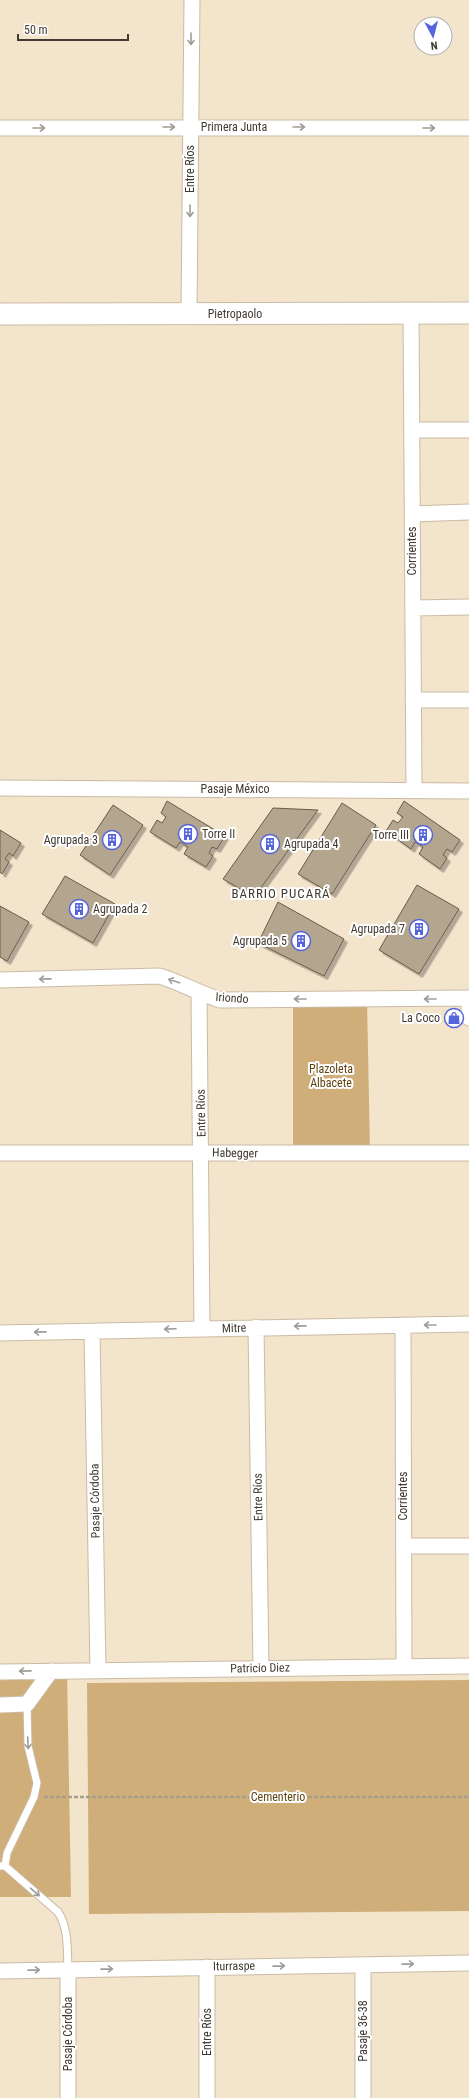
<svg xmlns="http://www.w3.org/2000/svg" width="469" height="2098" viewBox="0 0 469 2098" font-family="'Roboto Condensed',sans-serif">
<defs>
<filter id="shadow"><feDropShadow dx="3.5" dy="3.5" stdDeviation="0" flood-color="#0004"/></filter>
</defs>
<rect width="100%" height="100%" fill="#f3e4cc"/>
<path fill="#cfae7a" d="M367 1000 370 1152H293V1001Z
M67 1671 71 1897H0V1672Z
M469 1680V1911L89 1914 87 1683Z"/>
<path fill="#b4a58f" stroke="#695c48" filter="url(#shadow)" d="M167 801 225 836 217 849 212 847 209 853 213 856 206 867 184 854 188 847 180 842 176 848 150 832 157 820 162 823 166 817 161 813Z
M404 801 460 840 452 852 447 849 443 855 447 858 440 869 419 854 423 847 415 842 411 849 386 831 393 820 398 823 403 817 397 813Z
M342 803 376 825 332 894 298 874Z
M113 805 143 825 110 875 80 855Z
M273 808 318 810 254 897 223 879Z
M0 830 21 843 13 856 9 853 5 859 9 862 2 874 0 872Z
M65 876 115 904 93 943 42 914Z
M417 885 459 909 419 974 379 950Z
M278 902 344 939 324 976 258 943Z
M0 906 29 922 7 961 0 957Z"/>
<g fill="none" stroke-linecap="round" stroke-linejoin="round">
<g stroke="#cabba4" stroke-width="9">
<path id="lane" d="M0 1866H5L7 1853 34 1797 37 1783 28 1746 27 1704
M5 1866 58 1912C69 1929 67 1950 68 1969"/>
</g>
<g stroke="#cabba4" stroke-width="17">
<path id="street" d="M0 128H469
M411 312 414 791
M189 314 192 0
M412 430H469
M412 514 469 512
M413 608 469 607
M413 700H469
M0 788 469 791
M0 980 159 976C180 982 198 993 220 1000L469 998V1018
M199 993 202 1329
M0 1153H469
M403 1325 404 1667
M256 1327 261 1668
M92 1332 98 1670
M0 1333 469 1324
M404 1546H469
M0 1672 469 1666
M0 1705 27 1704 51 1671
M363 1965V2098
M207 1967V2098
M68 1969V2098
M0 1971 469 1963"/>
</g>
<g stroke="#cabba4" stroke-width="23">
<path id="secondary" d="M0 314 469 313"/>
</g>
<path stroke="#a99e8c" stroke-width="2.5" stroke-dasharray="4 2" stroke-linecap="butt" d="M44 1797H469"/>
<use href="#lane" stroke="#fff" stroke-width="7"/>
<use href="#street" stroke="#fff" stroke-width="15"/>
<use href="#secondary" stroke="#fff" stroke-width="21"/>
</g>
<defs><path id="oneway-shaft" d="M-6 0H5M1.5-3L5.5 0L1.5 3" fill="none" stroke-width="1.6" stroke-linecap="round" stroke-linejoin="round"/></defs>
<g stroke="#a09c98">
<use href="#oneway-shaft" transform="translate(191 39) rotate(90)"/>
<use href="#oneway-shaft" transform="translate(169 127)"/>
<use href="#oneway-shaft" transform="translate(299 127)"/>
<use href="#oneway-shaft" transform="translate(39 128)"/>
<use href="#oneway-shaft" transform="translate(429 128)"/>
<use href="#oneway-shaft" transform="translate(190 211) rotate(90)"/>
<use href="#oneway-shaft" transform="translate(45 979) rotate(179)"/>
<use href="#oneway-shaft" transform="translate(174 981) rotate(-162)"/>
<use href="#oneway-shaft" transform="translate(300 999) rotate(180)"/>
<use href="#oneway-shaft" transform="translate(430 999) rotate(180)"/>
<use href="#oneway-shaft" transform="translate(430 1325) rotate(180)"/>
<use href="#oneway-shaft" transform="translate(300 1326) rotate(179)"/>
<use href="#oneway-shaft" transform="translate(170 1329) rotate(178)"/>
<use href="#oneway-shaft" transform="translate(40 1332) rotate(179)"/>
<use href="#oneway-shaft" transform="translate(25 1671) rotate(179)"/>
<use href="#oneway-shaft" transform="translate(28 1743) rotate(87)"/>
<use href="#oneway-shaft" transform="translate(35 1892) rotate(41)"/>
<use href="#oneway-shaft" transform="translate(408 1964) rotate(-1)"/>
<use href="#oneway-shaft" transform="translate(279 1966) rotate(-1)"/>
<use href="#oneway-shaft" transform="translate(107 1969) rotate(-1)"/>
<use href="#oneway-shaft" transform="translate(34 1970) rotate(-1)"/>
</g>
<defs>
<g id="building-ring" transform="scale(1)"><circle r="9.5" fill="#fff" stroke="#5565dc" stroke-width="1.5"/><path d="M-4-6H4V6H1V3H-1V6H-4ZM-2.5-4.3h1.7v1.8h-1.7ZM.8-4.3h1.7v1.8H.8ZM-2.5-1h1.7V.8h-1.7ZM.8-1h1.7V.8H.8Z" fill="#5565dc"/></g>
<g id="shop-ring" transform="scale(1)"><circle r="9.5" fill="#fff" stroke="#5565dc" stroke-width="1.5"/><path d="M-5-2.5h2.3a2.7 3.5 0 0 1 5.4 0H5L5.5 6h-11ZM-1.5-2.5h3a1.5 2.3 0 0 0-3 0Z" fill="#5565dc"/></g>
</defs>
<g fill-rule="evenodd">
<use href="#building-ring" x="188" y="834"/>
<use href="#building-ring" x="423" y="835"/>
<use href="#building-ring" x="112" y="840"/>
<use href="#building-ring" x="270" y="844"/>
<use href="#building-ring" x="79" y="909"/>
<use href="#building-ring" x="419" y="929"/>
<use href="#building-ring" x="301" y="941"/>
<use href="#shop-ring" x="454" y="1018"/>
</g>
<g text-anchor="middle" stroke-width="4" stroke-linejoin="round" paint-order="stroke">
<g font-size="12" fill="#403a30" stroke="#fff">
<text x="234" y="131">Primera Junta</text>
<text transform="translate(190 169) rotate(-90)" y="4">Entre Ríos</text>
<text x="235" y="318">Pietropaolo</text>
<text transform="translate(412 551) rotate(-90)" y="4">Corrientes</text>
<text x="235" y="793">Pasaje México</text>
<text transform="translate(232 998) rotate(4)" y="4">Iriondo</text>
<text transform="translate(201 1113) rotate(-91)" y="4">Entre Ríos</text>
<text transform="translate(235 1153) rotate(1)" y="4">Habegger</text>
<text transform="translate(234 1328) rotate(-2)" y="4">Mitre</text>
<text transform="translate(403 1496) rotate(-90)" y="4">Corrientes</text>
<text transform="translate(258 1497) rotate(-91)" y="4">Entre Ríos</text>
<text transform="translate(95 1501) rotate(-91)" y="4">Pasaje Córdoba</text>
<text transform="translate(260 1668) rotate(-1)" y="4">Patricio Diez</text>
<text transform="translate(234 1966) rotate(-1)" y="4">Iturraspe</text>
<text transform="translate(363 2031) rotate(-90)" y="4">Pasaje 36-38</text>
<text transform="translate(207 2032) rotate(-90)" y="4">Entre Ríos</text>
<text transform="translate(68 2034) rotate(-90)" y="4">Pasaje Córdoba</text>
</g>
<g font-size="12" fill="#403a30" stroke="#fff" text-anchor="end">
<text x="202" y="838" text-anchor="start">Torre II</text>
<text x="409" y="839">Torre III</text>
<text x="98" y="844">Agrupada 3</text>
<text x="284" y="848" text-anchor="start">Agrupada 4</text>
<text x="93" y="913" text-anchor="start">Agrupada 2</text>
<text x="405" y="933">Agrupada 7</text>
<text x="287" y="945">Agrupada 5</text>
<text x="440" y="1022">La Coco</text>
</g>
<g font-size="12" fill="#5f4411" stroke="#fff">
<text x="331" y="1073">Plazoleta<tspan x="331" dy="14">Albacete</tspan></text>
<text x="278" y="1801">Cementerio</text>
</g>
<g font-size="13" letter-spacing="1" fill="#403a30" stroke="#fff">
<text x="281" y="898">BARRIO PUCARÁ</text>
</g>
</g>
<g transform="translate(433 36) rotate(173)"><circle r="19" fill="#ffffff" stroke="#b3b0ac"/>
<path d="M0-3L7 15L0 10L-7 15Z" fill="#5565dc"/>
<text y="-6" font-size="11" font-weight="bold" text-anchor="middle" fill="#403a30">N</text>
</g>
<path d="M18 34v6h110v-6" fill="none" stroke="#403a30" stroke-width="2"/>
<text x="24" y="34" font-size="12" fill="#403a30" stroke="#ffffff" stroke-width="3" paint-order="stroke">50 m</text>
</svg>
